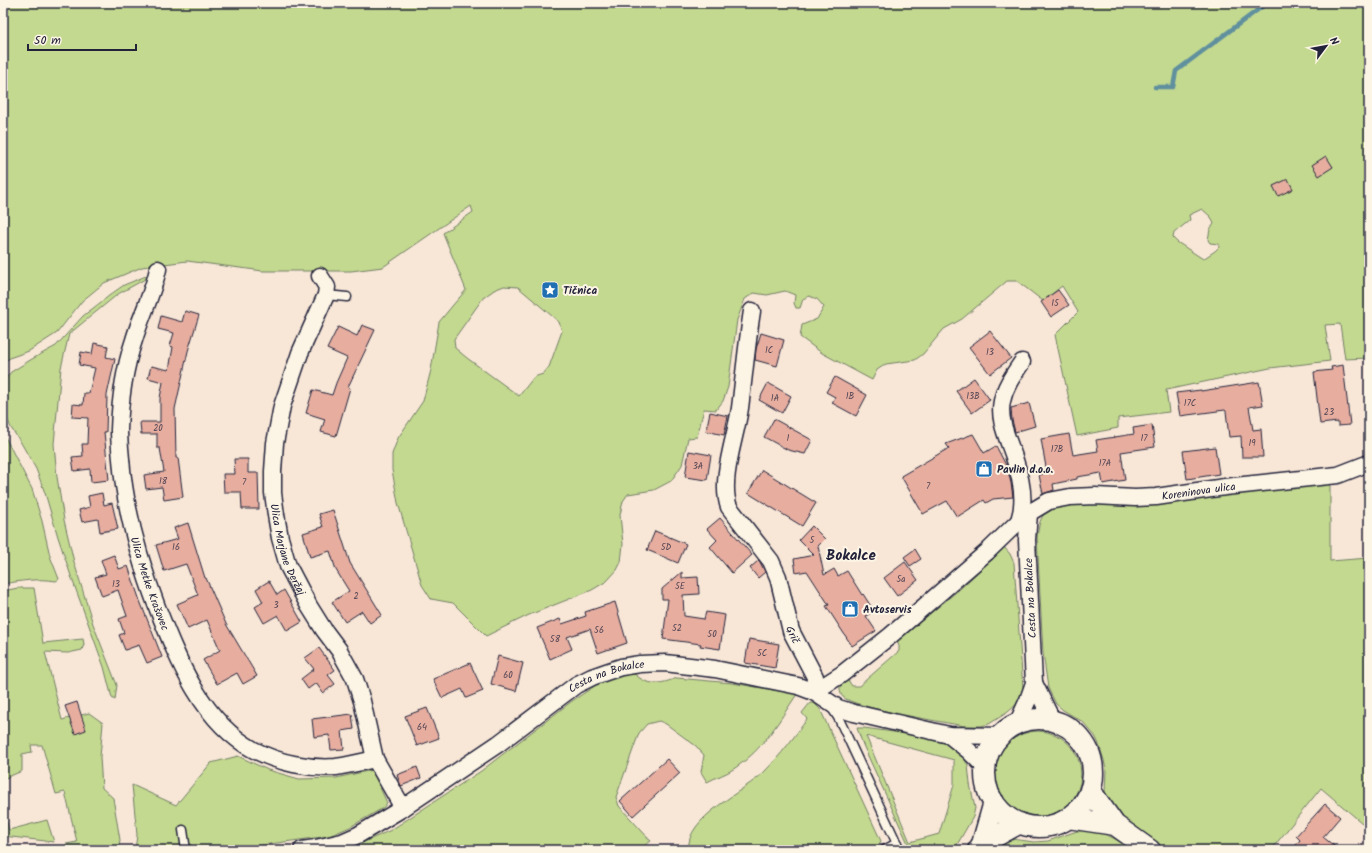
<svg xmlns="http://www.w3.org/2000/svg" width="1372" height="853" viewBox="0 0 1372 853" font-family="Kalam,sans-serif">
<rect width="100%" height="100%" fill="#f8e7d7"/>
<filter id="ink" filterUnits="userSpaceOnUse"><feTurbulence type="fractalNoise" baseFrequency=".025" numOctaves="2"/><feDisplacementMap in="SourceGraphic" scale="8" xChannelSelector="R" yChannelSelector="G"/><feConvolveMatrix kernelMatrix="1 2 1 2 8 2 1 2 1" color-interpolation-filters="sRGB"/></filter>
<g filter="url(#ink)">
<path fill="#c3d98f" stroke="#727e65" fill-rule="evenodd" d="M3 3H1369V358L1345 359 1340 324 1325 325 1330 361 1270 368 1166 390 1169 412 1118 418V428L1077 436 1055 335 1078 312 1062 286 1043 301 1017 281H1007L962 319 944 329 923 354 915 360 886 364 877 370 872 380 822 353 800 337 802 325 817 319 824 307 817 299 809 296 803 299 800 308H796L794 303 795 295 785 291 767 295 754 293 745 299 737 320 728 387 723 401 716 410 704 409 697 437 688 438 682 465 671 481 654 490 628 494 623 501 620 515 623 544 621 562 617 570 607 581 592 590 529 615 486 636 453 603 431 599 422 585 398 503 392 470V454L398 438 423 401 431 370 439 322 453 305 466 290 443 233 473 212 471 206 383 267 351 271H263L187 261 142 267 104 283 82 301 57 333 29 351 12 357 3 362ZM1202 209 1211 217 1214 224 1210 229 1208 240 1210 243 1219 244V247L1215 251 1203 259 1177 242 1173 238 1174 233 1190 220 1189 215ZM504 286 518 287 559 322 562 331 549 367 543 374 534 377 519 396 467 358 455 348 454 339 483 298 494 290Z
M146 276 147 278 118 294 69 334 61 368 54 444 57 477 64 520 74 562 93 624 117 685 115 700 112 698 104 667 71 576 58 537 45 493 36 469 20 441 11 428 3 408V382L11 372 32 359 56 346 83 316 114 292 124 285Z
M3 433 32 489 42 521 50 556 59 579 56 581C38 578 20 581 3 584Z
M1330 482V561L1369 558V829L1321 788 1271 850H1165L1110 811 1105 792 1106 770 1104 760 1098 742 1095 736 1083 722 1063 710 1056 704 1048 688 1043 653 1037 537C1040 521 1039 517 1052 507Z
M1004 547 1010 554 1014 563 1023 688 1018 703 1008 712 989 724 981 726H964C944 722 854 708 843 697 840 694 840 690 840 686L848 680 852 686H859L899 651V646L897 641 961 588Z
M18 588H34L43 643 83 639 84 644 82 650 68 653 45 652 62 720 89 713 103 723 100 757 102 788 113 798 120 840 118 850H66V844L77 842 65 792 56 794 42 745H31L32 752 22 754V771L3 779V591Z
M625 674H635C648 687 661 684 677 678L732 683 797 694C779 721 763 750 735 768 727 774 716 777 707 782L701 772 704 755 696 746 666 724 659 721 647 724 639 733 616 797 619 806 651 841 644 846 647 850H341L362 843 391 830 481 771 572 701 607 678Z
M810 703H814L820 709 881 841 877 848 873 850H689C684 818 746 791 765 771 780 756 795 736 807 719L802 713Z
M857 728H864L923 736 953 745 952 749 961 754 968 765 970 784 975 808 973 817 954 850H911L863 745ZM866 736 954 760V785L939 834 910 842Z
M995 774a43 43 0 1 1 86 0a43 43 0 1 1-86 0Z
M238 756 268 770 299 779 336 778 372 770 387 803 383 808 350 827 329 836 225 850H135L137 835 132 785 176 805 211 763Z
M3 807 9 830 47 820 54 842 3 836Z
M1091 830C1107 834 1119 840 1132 850H992L997 845 1012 839 1034 842 1048 841 1077 831Z"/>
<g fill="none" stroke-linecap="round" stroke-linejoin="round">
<path stroke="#60909e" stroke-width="4.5" d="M1155 87H1173L1176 71 1267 3"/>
</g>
<path fill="#e7aea0" stroke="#22223b" d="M1326 156 1333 167 1319 176 1312 165Z
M1288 179 1293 189 1278 196 1273 186Z
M1058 290 1069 305 1051 317 1041 302Z
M185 311 199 315 188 351 175 409 176 458H178L183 497 164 500 162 487 146 489 144 475 164 472 160 448H157V434H141L140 422H160V398L163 382 148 378 151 366 169 370 173 347 170 346 174 333 158 329 161 316 182 322Z
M362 325 375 330 348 387 350 388 336 436 321 432 325 419 306 413 313 390 332 395 336 383 347 358 327 349 338 327 357 336Z
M990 331 1011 358 990 374 969 347Z
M761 333 784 340 777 366 755 360 756 349Z
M94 343 108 346 106 357 115 359 107 395 106 432H104L109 480 91 482 90 469 74 471 72 457 83 456 82 444H87L88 418 72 417 73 404 83 405 84 393H89L95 368 79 365 81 352 92 354Z
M1343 365 1350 425 1338 426V422L1320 424 1314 372 1332 370 1331 367Z
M835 377 867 395 856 416 832 403 835 397 826 392Z
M974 378 990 400 972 413 956 391Z
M1259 382 1263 405 1249 407 1253 430 1261 429 1263 457H1242L1241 436 1229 437 1226 411 1225 410 1180 416 1176 393 1201 390V391Z
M768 383 791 396 782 413 759 400Z
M1029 403 1035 426 1015 432 1012 420 1011 408Z
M710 412 728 416 724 435 706 431Z
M774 419 812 440 805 454 788 450 764 437Z
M1152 425 1155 447 1121 452 1125 480 1103 484 1101 473 1077 477V479L1053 484 1054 490 1043 494 1039 475 1047 473 1041 439 1069 434 1073 455 1098 451 1096 440 1134 434 1133 428Z
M973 434 984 453 996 446 1007 467 1011 483 1013 497 993 499 986 503 984 500 957 517 947 501 923 514 901 476 949 448 946 444Z
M1215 447 1219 474 1187 479 1183 451Z
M689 451 711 455 707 480 685 477Z
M234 459H248V473H258L259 509H242L241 492H224L223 474H235Z
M762 470 816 503 802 526 748 493Z
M102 493 104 505 112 503 118 529 100 532 98 519 82 522 79 510 90 507 88 496Z
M333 510 350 563 382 615 370 623 362 611 345 622 332 602 349 591 336 570 330 551 310 557 303 533 323 527 319 514Z
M720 518 752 555 732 573 710 547 717 540 707 529Z
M188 523 205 578H206L226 624 257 676 243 684 237 673 217 684 203 660 220 650 207 620 188 629 177 604 198 595 186 564 164 571 156 545 178 539 174 528Z
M812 526 825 539 818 546 824 575 834 569 838 576 847 571 862 595 863 594 874 611 866 616 876 631 852 646 826 606 829 605 807 571 796 573 794 559 814 555 799 540Z
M655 531 686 544 678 563 647 550Z
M915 549 921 559 910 566 904 557Z
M114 555 119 569 128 566 140 601 162 657 147 663 139 645 125 650 119 635 124 633 119 619 127 616 118 590 102 596 95 577 106 574 101 560Z
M759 560 765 572 758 578 750 568Z
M905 562 918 580 897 596 884 578Z
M682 572V578L698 577 699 594 683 595 684 616 704 619 706 612 725 615 720 649 700 646 701 644 663 639 668 599H662V589Z
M269 581 277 595 284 590 302 622 287 631 278 615 264 623 255 607 263 602 256 589Z
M615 602 627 643 598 653 590 629 567 637 572 649 550 659 537 628 560 619 562 624 586 616 585 612Z
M749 639 779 644 775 668 745 663Z
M319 648 335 670 328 675 335 684 323 693 316 683 308 689 301 679 314 669 305 658Z
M498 656 523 663 516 691 491 684Z
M470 663 483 691 466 698 462 689 442 698 433 679Z
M77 702 86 730 75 734 65 706Z
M427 708 439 738 417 746 405 716Z
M352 714 354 729 342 731 344 749 331 750 329 735 314 737 312 719Z
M667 759 680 773 633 816 620 801Z
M417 767 421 778 401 786 397 775Z
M1325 804 1340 817 1323 837 1339 850H1292L1300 840 1296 836Z"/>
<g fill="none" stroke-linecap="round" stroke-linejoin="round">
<g stroke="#22223b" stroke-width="11">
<path id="service" d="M326 295 347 297
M832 708 839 719 900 850
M183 830 186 850
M884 850 897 843"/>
</g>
<g stroke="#22223b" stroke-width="19">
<g id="minor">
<path id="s1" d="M158 269C153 293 141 316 134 340 125 367 120 401 119 430 119 439 120 449 121 459 125 511 139 559 157 607 178 660 202 722 254 750 279 763 309 769 336 767 349 765 362 762 375 759"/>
<path id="s2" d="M320 276 327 287 326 295 300 353 282 406 275 443 273 471V493L276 515 280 538 288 566 309 606 324 630 339 650 355 679 362 701 375 759 403 808"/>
<path id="s3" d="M752 311C747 343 744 376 740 408 736 437 719 480 729 507L771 561 778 577 791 631 815 677 814 692"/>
<path d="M1019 521C1020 516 1022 511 1022 506 1024 490 1019 472 1014 457 1008 439 998 420 1002 401 1005 386 1014 374 1022 362"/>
<path d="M1034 683 1053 722"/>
<path id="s4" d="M814 692 842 674 890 636 987 552 1019 521 1029 513 1049 501 1070 497 1095 496 1135 498 1156 497 1225 487 1338 475 1369 463"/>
<path d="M1017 724 1028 700 1034 683 1027 540 1029 513"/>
<path d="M949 735 969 751 986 768"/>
<path id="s5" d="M302 850 316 848 342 842 358 835 403 808 498 744 576 685 592 677 606 672 621 667 640 664 665 663 715 669 798 686 814 692 838 708 854 713 949 735 1000 736"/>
</g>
</g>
<g stroke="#22223b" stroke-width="23">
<path id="tertiary" d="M985 773a54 54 0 1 1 108 0a54 54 0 1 1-108 0Z
M1090 790 1115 825 1150 850
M1068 818 1115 825
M982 844 1020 823
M978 850 982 844 994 802"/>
</g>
<use href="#service" stroke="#fcf5e5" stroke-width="8"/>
<use href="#minor" stroke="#fcf5e5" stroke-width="16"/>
<use href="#tertiary" stroke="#fcf5e5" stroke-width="20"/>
</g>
</g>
<defs>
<g id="sight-square" transform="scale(0.9)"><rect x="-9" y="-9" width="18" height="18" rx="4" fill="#1f6fb2" stroke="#fcf5e5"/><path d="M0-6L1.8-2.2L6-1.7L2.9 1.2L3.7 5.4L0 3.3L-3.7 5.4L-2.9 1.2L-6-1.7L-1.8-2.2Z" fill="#fff"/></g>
<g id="shop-square" transform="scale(0.9)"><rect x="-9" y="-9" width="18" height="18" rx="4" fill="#1f6fb2" stroke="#fcf5e5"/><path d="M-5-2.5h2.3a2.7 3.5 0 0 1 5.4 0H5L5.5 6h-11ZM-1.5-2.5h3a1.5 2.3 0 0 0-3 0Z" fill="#fff"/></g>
</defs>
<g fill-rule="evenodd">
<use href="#sight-square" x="550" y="290"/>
<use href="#shop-square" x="984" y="469"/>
<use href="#shop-square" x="850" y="609"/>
</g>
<g text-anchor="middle" stroke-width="4" stroke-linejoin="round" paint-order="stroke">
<g font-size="9" fill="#534554">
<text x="1055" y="306">15</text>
<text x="769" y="353">1C</text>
<text x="990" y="355">13</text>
<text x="850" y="399">1B</text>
<text x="973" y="399">13B</text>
<text x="775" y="401">1A</text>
<text x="1190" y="406">17C</text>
<text x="1329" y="415">23</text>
<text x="158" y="431">20</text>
<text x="788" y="441">1</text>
<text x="1144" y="441">17</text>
<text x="1252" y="446">19</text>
<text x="1057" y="452">17B</text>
<text x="1105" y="466">17A</text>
<text x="698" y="469">3A</text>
<text x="163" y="484">18</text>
<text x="244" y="485">7</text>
<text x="928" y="489">7</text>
<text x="812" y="543">5</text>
<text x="176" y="550">16</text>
<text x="666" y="550">5D</text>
<text x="901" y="582">5a</text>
<text x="116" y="587">13</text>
<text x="680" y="589">5E</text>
<text x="356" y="599">2</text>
<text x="276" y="608">3</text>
<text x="677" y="631">52</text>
<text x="599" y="633">56</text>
<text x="712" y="637">50</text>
<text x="555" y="642">58</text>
<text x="762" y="656">5C</text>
<text x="508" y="678">60</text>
<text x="422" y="730">64</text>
</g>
<g font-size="11" font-weight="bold" fill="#22223b" stroke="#fcf5e5" text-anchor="start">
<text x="563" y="294">Tičnica</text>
<text x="997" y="473">Pavlin d.o.o.</text>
<text x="863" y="613">Avtoservis</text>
</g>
<g font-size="11" fill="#22223b" stroke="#fcf5e5">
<text dy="4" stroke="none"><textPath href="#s4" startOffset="454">Koreninova ulica</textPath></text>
<text dy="4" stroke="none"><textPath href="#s2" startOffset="287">Ulica Marjane Deržaj</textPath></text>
<text dy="4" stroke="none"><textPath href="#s1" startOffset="324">Ulica Metke Krašovec</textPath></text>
<text transform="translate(1030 598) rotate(-93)" y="4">Cesta na Bokalce</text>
<text dy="4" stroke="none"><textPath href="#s3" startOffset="344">Grič</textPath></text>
<text dy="4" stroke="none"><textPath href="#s5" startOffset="355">Cesta na Bokalce</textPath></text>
</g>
<g font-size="15" font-weight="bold" fill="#22223b" stroke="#fcf5e5">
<text x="851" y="560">Bokalce</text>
</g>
</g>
<rect width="1372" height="853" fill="none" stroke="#fcf5e5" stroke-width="16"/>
<rect x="8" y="8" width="1356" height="837" fill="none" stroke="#22223b" stroke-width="1.5" filter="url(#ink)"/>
<g transform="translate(1326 46) rotate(58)" stroke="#fcf5e5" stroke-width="3" paint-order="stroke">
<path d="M0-3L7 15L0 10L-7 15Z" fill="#22223b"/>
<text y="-6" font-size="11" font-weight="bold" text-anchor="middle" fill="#22223b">N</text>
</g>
<path d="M28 44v6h108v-6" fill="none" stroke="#22223b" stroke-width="2"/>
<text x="34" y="44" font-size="12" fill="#22223b" stroke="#fcf5e5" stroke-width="3" paint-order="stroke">50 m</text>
</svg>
